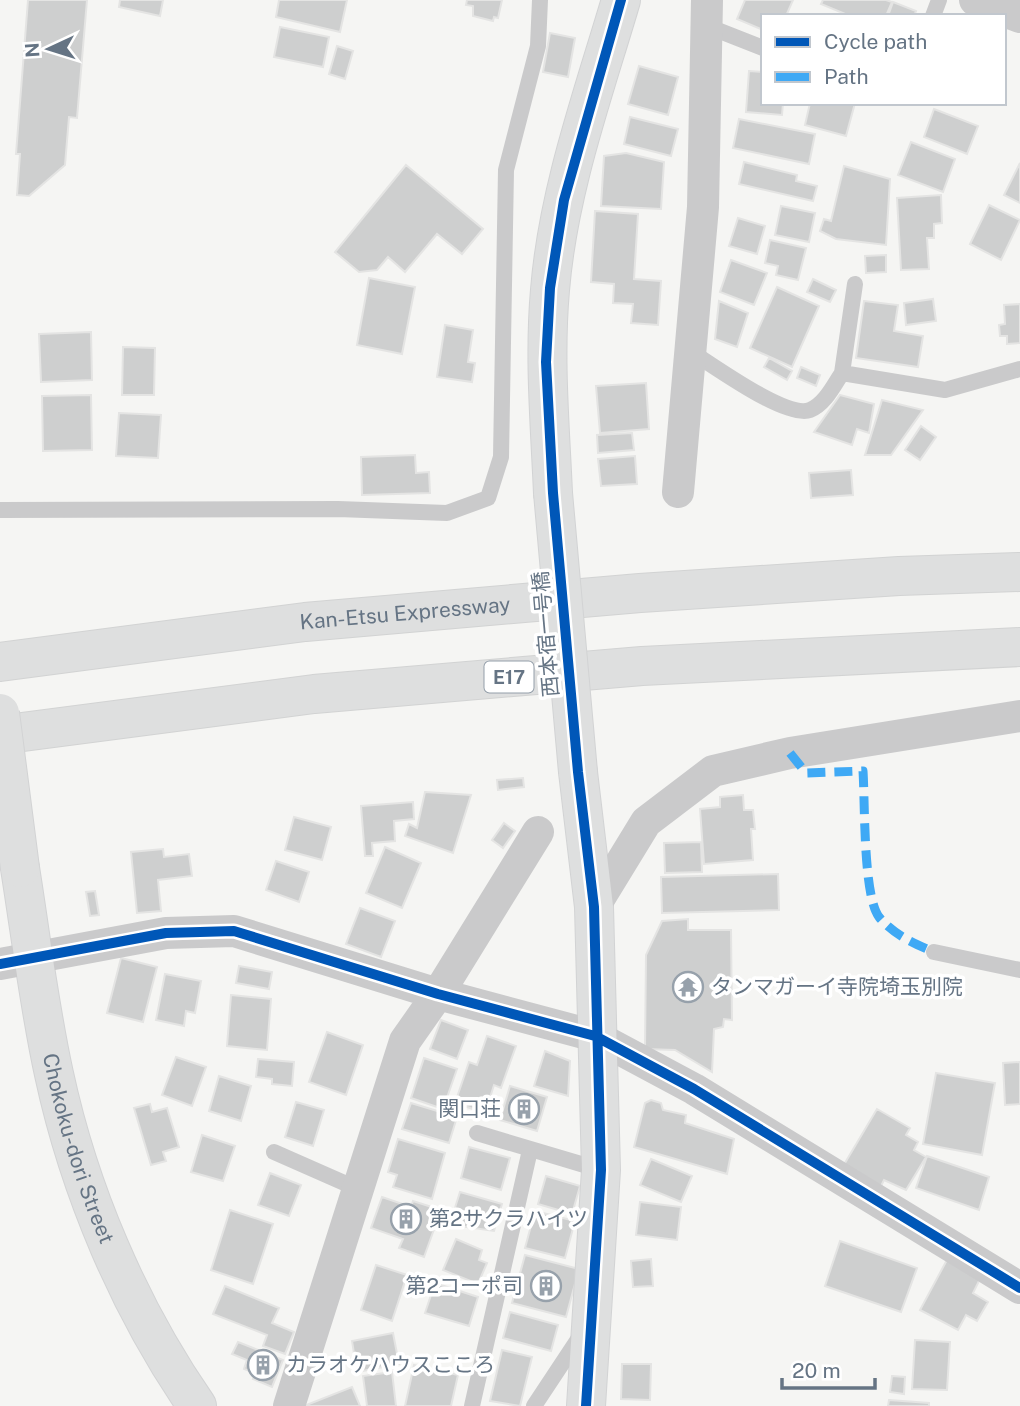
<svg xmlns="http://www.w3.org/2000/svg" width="1020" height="1406" viewBox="0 0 1020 1406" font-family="'Public Sans','Noto Sans JP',sans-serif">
<rect width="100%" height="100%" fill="#f5f5f3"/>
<path fill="#cecfcf" stroke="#e4e4e3" stroke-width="2" d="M28 0H87L77 118 69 117 65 165 29 196 17 195 20 154H16Z
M120 0H163L160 16 119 7Z
M279 0H347L340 32 276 17Z
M467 0H502L498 18 494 17 493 21 473 16V6L466 5Z
M745 0H793L786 16H763V30L737 19Z
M823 0H886L892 2 886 16H850L821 4Z
M893 2 916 11 914 16H888Z
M280 27 329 37 323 67 274 57Z
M550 33 575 38 568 77 543 72Z
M337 46 353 51 345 79 329 74Z
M639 66 678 77 668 115 628 104Z
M749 71 763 72V103H783L782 115 746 112Z
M810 103H855L846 136 805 125Z
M934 109 978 126 967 154 924 137Z
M630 117 678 129 671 156 624 144Z
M739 119 815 134 809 164 733 148Z
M911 142 955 159 943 192 898 175Z
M626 153 664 162 661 209 601 206 604 156Z
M744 162 797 175 796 181 817 186 813 201 739 184Z
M1020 163V203L1004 195Z
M406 165 483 229 462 254 437 234 405 272 388 257 377 270 359 272 335 252Z
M844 166 890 179 886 245 836 239 820 231 824 219 831 221Z
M941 195 942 223 934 224V238H927L929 269 901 270 897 198Z
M989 205 1020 220 1001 260 970 244Z
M781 206 815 213 809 242 775 235Z
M595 211 638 214 634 279 661 281 658 325 631 323 633 304 613 303 614 284 591 282Z
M738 218 765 226 757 254 729 246Z
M770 240 806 248 798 280 776 275 778 266 765 263Z
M886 255V272L866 273 865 256Z
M731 260 767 273 754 305 720 292Z
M369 278 415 287 402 354 357 345Z
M813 279 836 290 830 302 807 292Z
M777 287 819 306 792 367 750 348Z
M933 299 936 321 906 325 904 303Z
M719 301 748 313 737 347 715 339Z
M864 301 898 305 894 331 923 336 918 367 856 358Z
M1020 304V343L1007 344V336H1000L999 325 1005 324 1004 305Z
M445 325 473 330 468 362 475 363 472 382 437 377Z
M91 332 92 380 41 382 39 334Z
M123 347 155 348 154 395H122Z
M769 358 792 371 787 380 764 367Z
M801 367 820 375 816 386 797 378Z
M646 383 649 429 600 433 596 386Z
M91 395 92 450 43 451 42 396Z
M840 395 874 404 869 433 857 429 852 445 814 432Z
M882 400 923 410 891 455H865Z
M119 413 161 415 158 458 116 456Z
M921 426 936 437 920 460 905 450Z
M632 433 634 450 598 453 597 435Z
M415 455 416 473 429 472 430 493 362 495 361 457Z
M635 456 637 484 601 486 598 459Z
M851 470 853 495 811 498 809 473Z
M523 778 524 787 498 790 497 780Z
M425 792 471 795 453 853 405 836 409 824 417 828Z
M743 795 744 810H753L755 829H751L753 860 704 864 700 809 720 807V797Z
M413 802 414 819 394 821 395 841 372 843 373 856H365L361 806Z
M294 817 331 827 322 860 285 850Z
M504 823 515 831 503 848 492 840Z
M701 842 702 872 665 873 664 843Z
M385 847 421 863 402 908 366 893Z
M163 849 164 857 189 854 192 876 158 880 161 911 137 913 131 852Z
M276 861 309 872 299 902 266 890Z
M778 874 779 910 662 913 661 877Z
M95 891 99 915 90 916 86 892Z
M360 908 395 921 381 957 346 944Z
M688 919V930H731L732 1020 724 1019 723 1027 714 1029 712 1072 675 1050 645 1049 646 955 662 921Z
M121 958 157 967 143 1022 107 1013Z
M239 966 272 972 269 989 236 983Z
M165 974 201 981 195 1013 186 1011 184 1026 156 1020Z
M231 995 271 999 267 1050 227 1046Z
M441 1020 468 1030 457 1059 430 1049Z
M327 1032 363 1045 346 1095 309 1082Z
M487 1036 516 1046 501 1088 494 1085 485 1113 455 1103 469 1062 477 1065Z
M545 1051 570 1061 568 1096 534 1086Z
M176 1057 206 1067 192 1106 162 1095Z
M424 1058 457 1069 443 1109 411 1098Z
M258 1059 294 1062 292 1086 272 1084V1079L256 1077Z
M1020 1062V1104L1005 1105 1003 1063Z
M936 1073 995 1083 982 1155 923 1144Z
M219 1076 251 1086 241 1121 209 1111Z
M510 1086 547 1097 537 1131 500 1120Z
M651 1100 661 1103 663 1110 686 1115 685 1123 734 1139 727 1174 634 1147 645 1103Z
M296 1102 324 1110 313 1146 285 1137Z
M411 1103 457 1117 449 1143 402 1129Z
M150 1104 152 1112 167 1108 179 1147 163 1152 166 1161 151 1165 134 1108Z
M877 1109 910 1128 906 1135 918 1142 914 1150 926 1157 906 1190 884 1180 879 1190 842 1168Z
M202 1135 235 1146 223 1181 191 1172Z
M398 1139 445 1153 432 1199 393 1187 397 1175 388 1172Z
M469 1147 510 1158 501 1190 461 1178Z
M927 1156 989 1177 979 1210 916 1188Z
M651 1159 692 1176 681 1202 640 1185Z
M270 1173 301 1185 289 1216 258 1205Z
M546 1176 580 1186 572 1214 538 1204Z
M460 1192 502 1204 494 1231 459 1226 462 1217 453 1214Z
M382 1197 411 1207 413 1201 441 1210 424 1257 399 1248 403 1239 371 1228Z
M640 1202 681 1207 677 1240 636 1235Z
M230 1210 273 1224 253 1284 211 1270Z
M535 1211 575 1221 565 1258 525 1248Z
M456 1239 482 1250 479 1260 487 1263 478 1284 443 1270Z
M840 1241 917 1268 901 1312 825 1286Z
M525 1255 579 1269 566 1317 512 1303Z
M948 1258 981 1277 973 1293 988 1302 977 1321 966 1315 958 1330 920 1310Z
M651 1259 653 1286 633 1287 631 1261Z
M376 1265 407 1275 392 1321 361 1310Z
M435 1283 478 1297 469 1326 425 1313Z
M225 1286 279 1308 272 1323 294 1332 285 1354 263 1346 267 1335 213 1314Z
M510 1312 558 1325 551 1351 503 1338Z
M393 1333 399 1364 357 1372 352 1341Z
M915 1340 950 1342 947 1390 912 1389Z
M238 1342 283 1360 272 1387 253 1379 255 1373 244 1369 247 1360 232 1354Z
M502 1350 532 1357 520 1406 490 1401Z
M622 1364H651L650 1400 621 1399Z
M414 1365 458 1375 451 1406H405Z
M392 1372 396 1406H367L363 1376Z
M892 1376 905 1377 904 1394 890 1392Z
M352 1387 360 1406H304Z
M889 1400 929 1403V1406H888Z"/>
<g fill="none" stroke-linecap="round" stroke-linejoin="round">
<g stroke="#d2d3d4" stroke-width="40">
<g id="secondary">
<path d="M553 493C550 425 544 358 550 290 558 191 593 95 621 0"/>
<path d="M578 772 594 907 601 1170 586 1406"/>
<path id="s1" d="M20 868C31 937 39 1006 54 1074 79 1190 129 1308 197 1406"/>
</g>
</g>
<g stroke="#d2d3d3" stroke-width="40">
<g id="highway">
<path id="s2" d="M0 662 305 622 640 593 899 576 1020 572"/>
<path d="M0 735 314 694 642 666 1020 647"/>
</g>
</g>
<path stroke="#cacacb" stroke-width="16" d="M933 16 939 0
M707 26 763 48
M690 351C713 365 786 419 810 410 825 404 834 385 842 373L945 390 1020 369
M842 373 855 284
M0 510 338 509 447 513 488 498 501 457 506 170 538 46 540 0
M934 952 1020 970
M477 1133 601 1170
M274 1152 358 1189
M472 1406 530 1150
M534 1406 581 1335"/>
<path stroke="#cacacb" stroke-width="32" d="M975 0 1020 17
M678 492 703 207 707 0
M594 907 646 822 713 771 790 753 1020 716
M0 964 166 933 234 931 438 994 595 1036 694 1089 1020 1288
M289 1406 405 1041 438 994 538 832"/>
<use href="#secondary" stroke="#dedfdf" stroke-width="38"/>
<use href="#highway" stroke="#dedfdf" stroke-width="38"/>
<g stroke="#d2d3d4" stroke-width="40" stroke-linecap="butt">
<path id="secondary-bridge" d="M553 493 578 772
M0 713 20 868"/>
</g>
<use href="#secondary-bridge" stroke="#dedfdf" stroke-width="38"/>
<path stroke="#3fa9f5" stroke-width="9" stroke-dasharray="18 9" stroke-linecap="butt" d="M790 753 806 773 863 771C865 801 863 896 879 917 894 935 913 943 934 952"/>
<g stroke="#fff" stroke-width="15">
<path id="cycleway" d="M0 964 166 933 234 931 438 994 595 1036 694 1089 1020 1288
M586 1406 601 1170 594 907 578 772 553 493 546 362 550 288 564 200 621 0"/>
</g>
<use href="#cycleway" stroke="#0057b8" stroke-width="10"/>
</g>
<defs>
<g id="temple-ring" transform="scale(1.575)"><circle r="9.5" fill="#fff" stroke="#97a1ab" stroke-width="1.5"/><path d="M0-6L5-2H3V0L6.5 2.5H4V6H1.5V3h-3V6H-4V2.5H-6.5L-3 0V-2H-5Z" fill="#97a1ab"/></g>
<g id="building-ring" transform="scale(1.575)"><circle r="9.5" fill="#fff" stroke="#97a1ab" stroke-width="1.5"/><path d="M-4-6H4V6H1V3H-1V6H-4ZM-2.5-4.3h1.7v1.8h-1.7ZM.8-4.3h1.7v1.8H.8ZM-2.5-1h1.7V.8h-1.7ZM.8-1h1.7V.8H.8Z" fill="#97a1ab"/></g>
</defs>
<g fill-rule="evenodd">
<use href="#temple-ring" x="688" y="987"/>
<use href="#building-ring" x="524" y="1109"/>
<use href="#building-ring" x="406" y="1219"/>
<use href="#building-ring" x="546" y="1286"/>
<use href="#building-ring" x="263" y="1365"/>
</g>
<g text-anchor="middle" stroke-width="7" stroke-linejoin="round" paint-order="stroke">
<rect fill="#fff" stroke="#939ea9" stroke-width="2" x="484.5" y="661.5" width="49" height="31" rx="5"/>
<g font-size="19" font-weight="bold" fill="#657484">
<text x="509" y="684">E17</text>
</g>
<g font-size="21" fill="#657484" stroke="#fff">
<text dy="7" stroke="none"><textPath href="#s2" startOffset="408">Kan-Etsu Expressway</textPath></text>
<text transform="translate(546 634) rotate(-95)" y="7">西本宿一号橋</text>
<text dy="7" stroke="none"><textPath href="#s1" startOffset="287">Chokoku-dori Street</textPath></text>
</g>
<g font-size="21" fill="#657484" stroke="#fff" text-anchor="start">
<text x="711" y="994">タンマガーイ寺院埼玉別院</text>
<text x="501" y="1116" text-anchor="end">関口荘</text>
<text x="429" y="1226">第2サクラハイツ</text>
<text x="523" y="1293" text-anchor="end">第2コーポ司</text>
<text x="286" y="1372">カラオケハウスこころ</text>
</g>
</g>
<rect x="761" y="14" width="245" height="91" fill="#ffffff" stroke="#c1c7ce" stroke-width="2"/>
<rect x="775" y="37" width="35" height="10" fill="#0057b8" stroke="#c1c7ce" stroke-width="2"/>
<text x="824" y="49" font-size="21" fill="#657484">Cycle path</text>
<rect x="775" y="72" width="35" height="10" fill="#3fa9f5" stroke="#c1c7ce" stroke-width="2"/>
<text x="824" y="84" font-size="21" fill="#657484">Path</text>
<g transform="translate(49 49) rotate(266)" stroke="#ffffff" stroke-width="5" paint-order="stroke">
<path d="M0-5L12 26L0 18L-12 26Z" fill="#657484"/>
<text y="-10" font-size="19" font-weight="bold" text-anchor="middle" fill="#657484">N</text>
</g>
<path d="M782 1378v10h93v-10" fill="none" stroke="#657484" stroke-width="3.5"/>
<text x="792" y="1378" font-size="21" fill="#657484" stroke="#ffffff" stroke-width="5" paint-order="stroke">20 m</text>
</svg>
